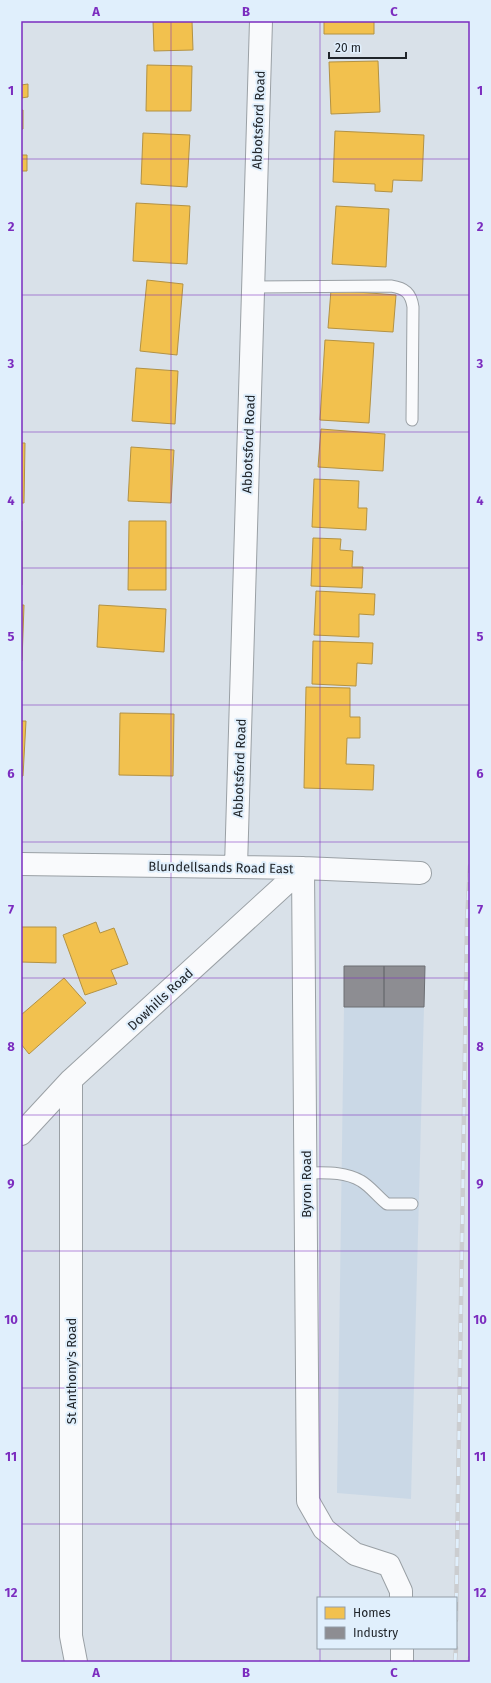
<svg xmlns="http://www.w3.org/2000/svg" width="491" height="1683" viewBox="0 0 491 1683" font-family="'Fira Sans',sans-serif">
<rect width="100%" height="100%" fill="#d9e1e9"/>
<path fill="#cad8e6" d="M344 1007H424L411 1499 337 1493Z"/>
<path fill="#f2c14e" stroke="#b39243" d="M153 21H192L193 50 154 51Z
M324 21H374V34H324Z
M378 61 380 112 331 114 329 62Z
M147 65 192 66 191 111H146Z
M28 84V97L21 98V85Z
M21 110H23V129H21Z
M335 131 424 135 422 181 393 180 392 192 375 191V184L333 182Z
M143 133 190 135 187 187 141 184Z
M21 155H27V171H21Z
M136 203 190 206 187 264 133 261Z
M336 206 389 209 386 267 332 264Z
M147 280 183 284 177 355 140 351Z
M331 290 396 295 393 332 328 328Z
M325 340 374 343 369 423 320 420Z
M136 368 178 371 175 424 132 421Z
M321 429 385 434 383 471 318 467Z
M21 443H25L24 503H21Z
M131 447 174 450 171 503 128 501Z
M314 479 359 481 358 508H367L366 530 312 527Z
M21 521H22V585H21Z
M129 521H166V590H128Z
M313 538 341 539 340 550 353 551 352 567H363L362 588 311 586Z
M316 591 375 594 374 615 359 614V637L314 635Z
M21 605H24L22 661H21Z
M99 605 166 609 164 652 97 647Z
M313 641 373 643 372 664 357 663 356 686 312 684Z
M306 687 350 688V717H360V738H347L346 764 374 765 373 790 304 788Z
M120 713 174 714 173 776 119 775Z
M21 721H26L23 776H21Z
M96 922 100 933 114 928 128 964 111 970 117 984 85 995 63 935Z
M21 927H56V963L21 962Z
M64 978 86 1003 29 1054 21 1044V1015Z"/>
<path fill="#8d8d92" stroke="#6c6e73" d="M344 966H384V1007H344Z
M384 966H425L424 1007H384Z"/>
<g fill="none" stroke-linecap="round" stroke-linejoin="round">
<g stroke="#9aa0a5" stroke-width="13">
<path id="service" d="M253 287 391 286C405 288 411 293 413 307L412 420
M306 1173C324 1173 344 1171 361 1181 370 1186 378 1197 387 1204H412"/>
</g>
<g stroke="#9aa0a5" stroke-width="24">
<path id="minor" d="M21 864 303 868 420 873
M236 867 261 21
M303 868 308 1501 324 1529 355 1554 389 1565 401 1591V1598
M71 1080V1636L76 1662
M21 1134 71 1080 303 868
M402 1648V1662"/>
</g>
<use href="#service" stroke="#f9fafc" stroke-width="11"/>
<use href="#minor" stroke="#f9fafc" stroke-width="22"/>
<g stroke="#cbcdd0" stroke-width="4.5">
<path id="rail" d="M456 1620 467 921 470 866
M455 1662 456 1648
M470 1662V1658"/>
</g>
<use href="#rail" stroke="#e0effc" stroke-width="3" stroke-dasharray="9" stroke-linecap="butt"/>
</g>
<path fill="none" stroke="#7b2cbf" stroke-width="1" stroke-opacity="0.55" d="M171 21V1662M320 21V1598M21 159H470M21 295H470M21 432H470M21 568H470M21 705H470M21 842H470M21 978H470M21 1115H470M21 1251H470M21 1388H470M21 1524H470M320 1648V1662"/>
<g text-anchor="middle" stroke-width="4" stroke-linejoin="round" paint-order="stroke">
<g font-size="13" fill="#20252a" stroke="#e0effc">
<text transform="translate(258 120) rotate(-88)" y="5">Abbotsford Road</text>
<text transform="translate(248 444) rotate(-88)" y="5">Abbotsford Road</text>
<text transform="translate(239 768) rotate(-88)" y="5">Abbotsford Road</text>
<text transform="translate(221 867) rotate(1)" y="5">Blundellsands Road East</text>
<text transform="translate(160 999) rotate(-43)" y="5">Dowhills Road</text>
<text transform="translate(306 1184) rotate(-90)" y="5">Byron Road</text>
<text transform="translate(71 1371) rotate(-90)" y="5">St Anthony's Road</text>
</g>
</g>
<rect width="491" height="1683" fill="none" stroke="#e0effc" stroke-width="44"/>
<rect x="317" y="1597" width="140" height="52" fill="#e0effc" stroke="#939ea8"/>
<rect x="325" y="1607" width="20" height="12" fill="#f2c14e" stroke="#939ea8"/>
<text x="353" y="1617" font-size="12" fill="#20252a">Homes</text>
<rect x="325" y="1627" width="20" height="12" fill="#8d8d92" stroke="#939ea8"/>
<text x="353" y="1637" font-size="12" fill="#20252a">Industry</text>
<path d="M329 52v6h77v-6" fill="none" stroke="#20252a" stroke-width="2"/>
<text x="335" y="52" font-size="12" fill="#20252a" stroke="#e0effc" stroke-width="3" paint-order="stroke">20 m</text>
<rect x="22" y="22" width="447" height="1639" fill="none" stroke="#7b2cbf" stroke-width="1.5"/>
<g font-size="13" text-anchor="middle" font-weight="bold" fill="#7b2cbf">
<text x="96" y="16">A</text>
<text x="246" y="16">B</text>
<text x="394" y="16">C</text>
<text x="11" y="95">1</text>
<text x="480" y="95">1</text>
<text x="11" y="231">2</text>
<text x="480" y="231">2</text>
<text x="11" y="368">3</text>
<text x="480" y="368">3</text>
<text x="11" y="505">4</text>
<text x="480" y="505">4</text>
<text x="11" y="641">5</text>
<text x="480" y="641">5</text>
<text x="11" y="778">6</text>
<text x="480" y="778">6</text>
<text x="11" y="914">7</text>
<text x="480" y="914">7</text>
<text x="11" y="1051">8</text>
<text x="480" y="1051">8</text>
<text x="11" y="1188">9</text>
<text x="480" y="1188">9</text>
<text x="11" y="1324">10</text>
<text x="480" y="1324">10</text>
<text x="11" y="1461">11</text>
<text x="480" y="1461">11</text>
<text x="11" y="1597">12</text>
<text x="480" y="1597">12</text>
<text x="96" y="1677">A</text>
<text x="246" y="1677">B</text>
<text x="394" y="1677">C</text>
</g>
</svg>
